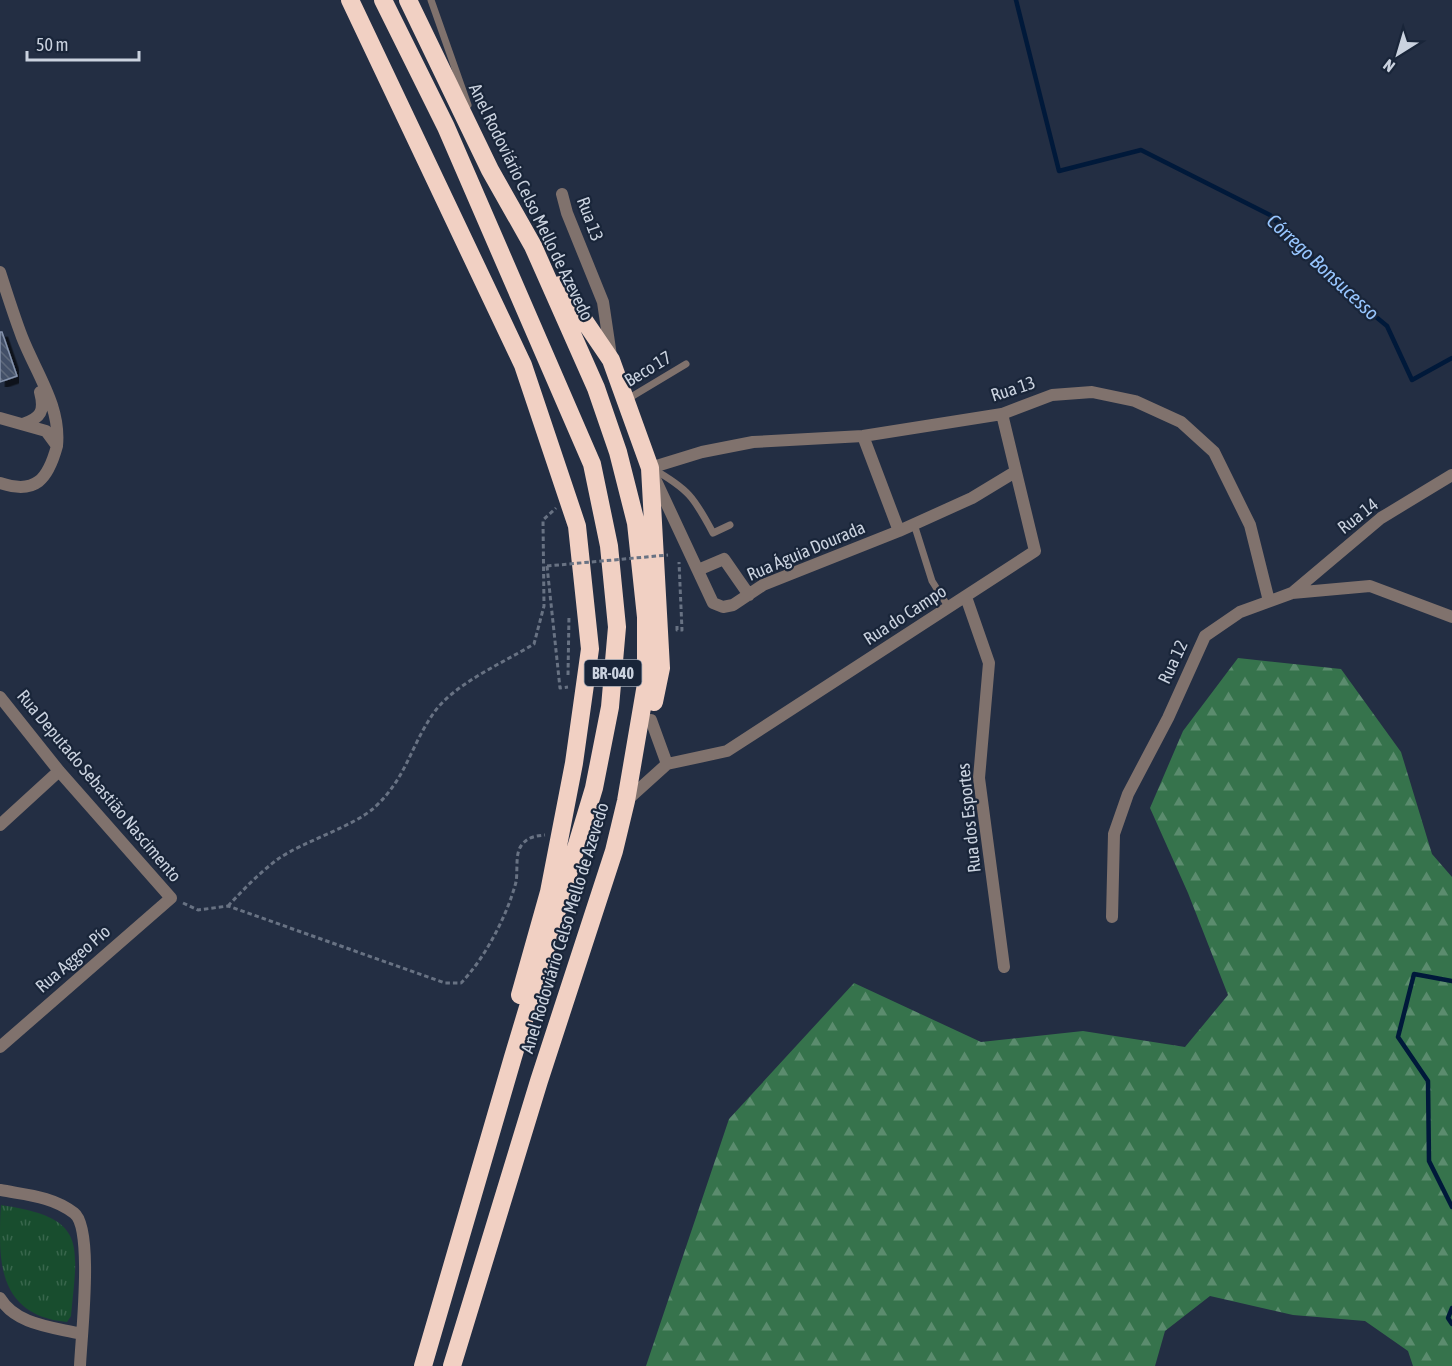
<svg xmlns="http://www.w3.org/2000/svg" width="1452" height="1366" viewBox="0 0 1452 1366" font-family="'Asap Condensed',sans-serif">
<defs>
<pattern id="grass-tufts" width="24" height="20" patternUnits="userSpaceOnUse" patternTransform="scale(1.5)"><rect width="24" height="20" fill="#184d2e"/><path d="M3 7l-1-3M5 7V3M7 7l1-3M15 17l-1-3M17 17v-4M19 17l1-3" fill="none" stroke="#38664c"/></pattern>
<pattern id="forest-firs" width="22" height="20" patternUnits="userSpaceOnUse" patternTransform="scale(1.5)"><rect width="22" height="20" fill="#36734c"/><path d="M5 1l3.5 6h-7zM16 11l3.5 6h-7z" fill="#5b8c6e"/></pattern>
<pattern id="building-back-hatch" width="6" height="6" patternUnits="userSpaceOnUse" patternTransform="scale(1.5)"><rect width="6" height="6" fill="#435067"/><path d="M-1 5l2 2M0 0l6 6M5-1l2 2" fill="none" stroke="#5d687c"/></pattern>
<filter id="shadow"><feDropShadow dx="5.5" dy="5.5" stdDeviation="0" flood-color="#0009"/></filter>
</defs>
<rect width="100%" height="100%" fill="#232e43"/>
<path fill="url(#grass-tufts)" d="M1 1205C87 1218 78 1241 71 1316L67 1322C15 1317 0 1285 0 1238 0 1227 0 1215 1 1205Z"/>
<path fill="url(#forest-firs)" d="M1238 658 1341 669 1401 752 1432 854 1452 877V1366H1413L1408 1351 1365 1321 1293 1315 1210 1296 1165 1331 1155 1366H646L729 1119 854 983 981 1042 1083 1031 1185 1047 1228 995 1188 893 1150 808 1183 731Z"/>
<g fill="none" stroke-linecap="round" stroke-linejoin="round">
<path stroke="#00193a" stroke-width="4.5" d="M1016 0 1059 171 1141 150 1270 215 1341 288 1387 326 1412 380 1452 358
M1452 981 1414 974 1398 1037 1428 1081 1429 1161 1452 1207
M1452 1308 1448 1318 1452 1324"/>
</g>
<path fill="url(#building-back-hatch)" stroke="#8593ad" stroke-width="1.5" filter="url(#shadow)" d="M0 332H2L17 376 0 382Z"/>
<g fill="none" stroke-linecap="round" stroke-linejoin="round">
<path stroke="#687283" stroke-width="3" stroke-dasharray="4.5 3" stroke-linecap="butt" d="M547 566 560 688 568 687
M677 626V630H682L679 562
M568 675 569 615
M183 903 198 910 228 906 445 983H461C485 958 507 916 516 882 518 871 515 854 521 846 527 837 535 836 545 835
M228 906C243 890 259 873 278 859 304 841 353 827 375 807 407 777 410 747 433 714 453 684 503 663 534 644L544 606 543 520 556 508"/>
<path stroke="#80726d" stroke-width="7" d="M431 0 468 105
M626 400 686 364
M653 469C688 489 694 497 713 533L730 525
M914 524 932 581 949 608"/>
<path stroke="#80726d" stroke-width="12" d="M562 194 567 213 603 302 611 356
M0 272C7 294 14 316 22 337 36 373 61 406 57 446
M0 418 46 431 57 446C48 479 36 495 0 483
M23 424C41 418 45 411 40 392
M863 436 899 531
M1015 472 972 498 899 531 763 585 733 605 723 607 713 603 650 468 702 452 753 442 863 436 1002 414 1052 395 1092 392 1135 401 1181 422 1214 452 1250 525 1269 601
M698 570 724 559 749 595
M1292 593 1381 518 1452 475
M966 597 989 663 979 778 1004 967
M0 697 59 771 171 898 0 1047
M651 720 667 764
M626 801 667 764 727 751 1035 551 1002 414
M0 825 59 771
M1112 917 1114 834 1128 794 1168 718 1205 636 1240 612 1292 593 1370 586 1452 617
M0 1190C26 1195 52 1196 74 1213 94 1228 81 1338 80 1366
M0 1298C16 1325 53 1327 81 1334"/>
<path stroke="#f1d0c3" stroke-width="18" d="M350 0 523 365 577 526 590 649 574 763 549 892 520 995
M383 0 446 127 592 464 609 546 617 627 610 707 594 788 513 1057 423 1366
M408 0 490 170 533 246 596 388 618 452 636 523 646 617V684L626 801 614 851 539 1081 452 1366
M560 285 611 360 650 468 661 668 654 702"/>
<path stroke="#687283" stroke-width="3" stroke-dasharray="4.5 3" stroke-linecap="butt" d="M547 566 668 555"/>
</g>
<g text-anchor="middle" stroke-width="4.5" stroke-linejoin="round" paint-order="stroke">
<rect fill="#192539" stroke="#959ead" stroke-width="1.5" x="584.5" y="660" width="57" height="26" rx="4.5"/>
<g font-size="16" font-weight="bold" fill="#cad2df">
<text x="613" y="679">BR-040</text>
</g>
<g font-size="18" fill="#cad2df" stroke="#192539">
<text transform="translate(531 202) rotate(64)" y="6">Anel Rodoviário Celso Mello de Azevedo</text>
<text transform="translate(590 219) rotate(70)" y="6">Rua 13</text>
<text transform="translate(648 369) rotate(-31)" y="6">Beco 17</text>
<text transform="translate(1013 389) rotate(-18)" y="6">Rua 13</text>
<text transform="translate(1358 516) rotate(-38)" y="6">Rua 14</text>
<text transform="translate(806 551) rotate(-23)" y="6">Rua Águia Dourada</text>
<text transform="translate(905 615) rotate(-33)" y="6">Rua do Campo</text>
<text transform="translate(1173 662) rotate(-65)" y="6">Rua 12</text>
<text transform="translate(99 786) rotate(50)" y="6">Rua Deputado Sebastião Nascimento</text>
<text transform="translate(969 818) rotate(-96)" y="6">Rua dos Esportes</text>
<text transform="translate(565 928) rotate(-73)" y="6">Anel Rodoviário Celso Mello de Azevedo</text>
<text transform="translate(73 959) rotate(-41)" y="6">Rua Aggeo Pío</text>
</g>
<g font-size="20" font-style="italic" fill="#97c5fe" stroke="#192539">
<text transform="translate(1323 267) rotate(43)" y="7">Córrego Bonsucesso</text>
</g>
</g>
<g transform="translate(1398 54) rotate(217)" stroke="#192539" stroke-width="4.5" paint-order="stroke">
<path d="M0-4.5L10 22L0 15L-10 22Z" fill="#cad2df"/>
<text y="-9" font-size="16" font-weight="bold" text-anchor="middle" fill="#cad2df">N</text>
</g>
<path d="M27 51v9h112v-9" fill="none" stroke="#cad2df" stroke-width="3"/>
<text x="36" y="51" font-size="18" fill="#cad2df" stroke="#192539" stroke-width="4.5" paint-order="stroke">50 m</text>
</svg>
